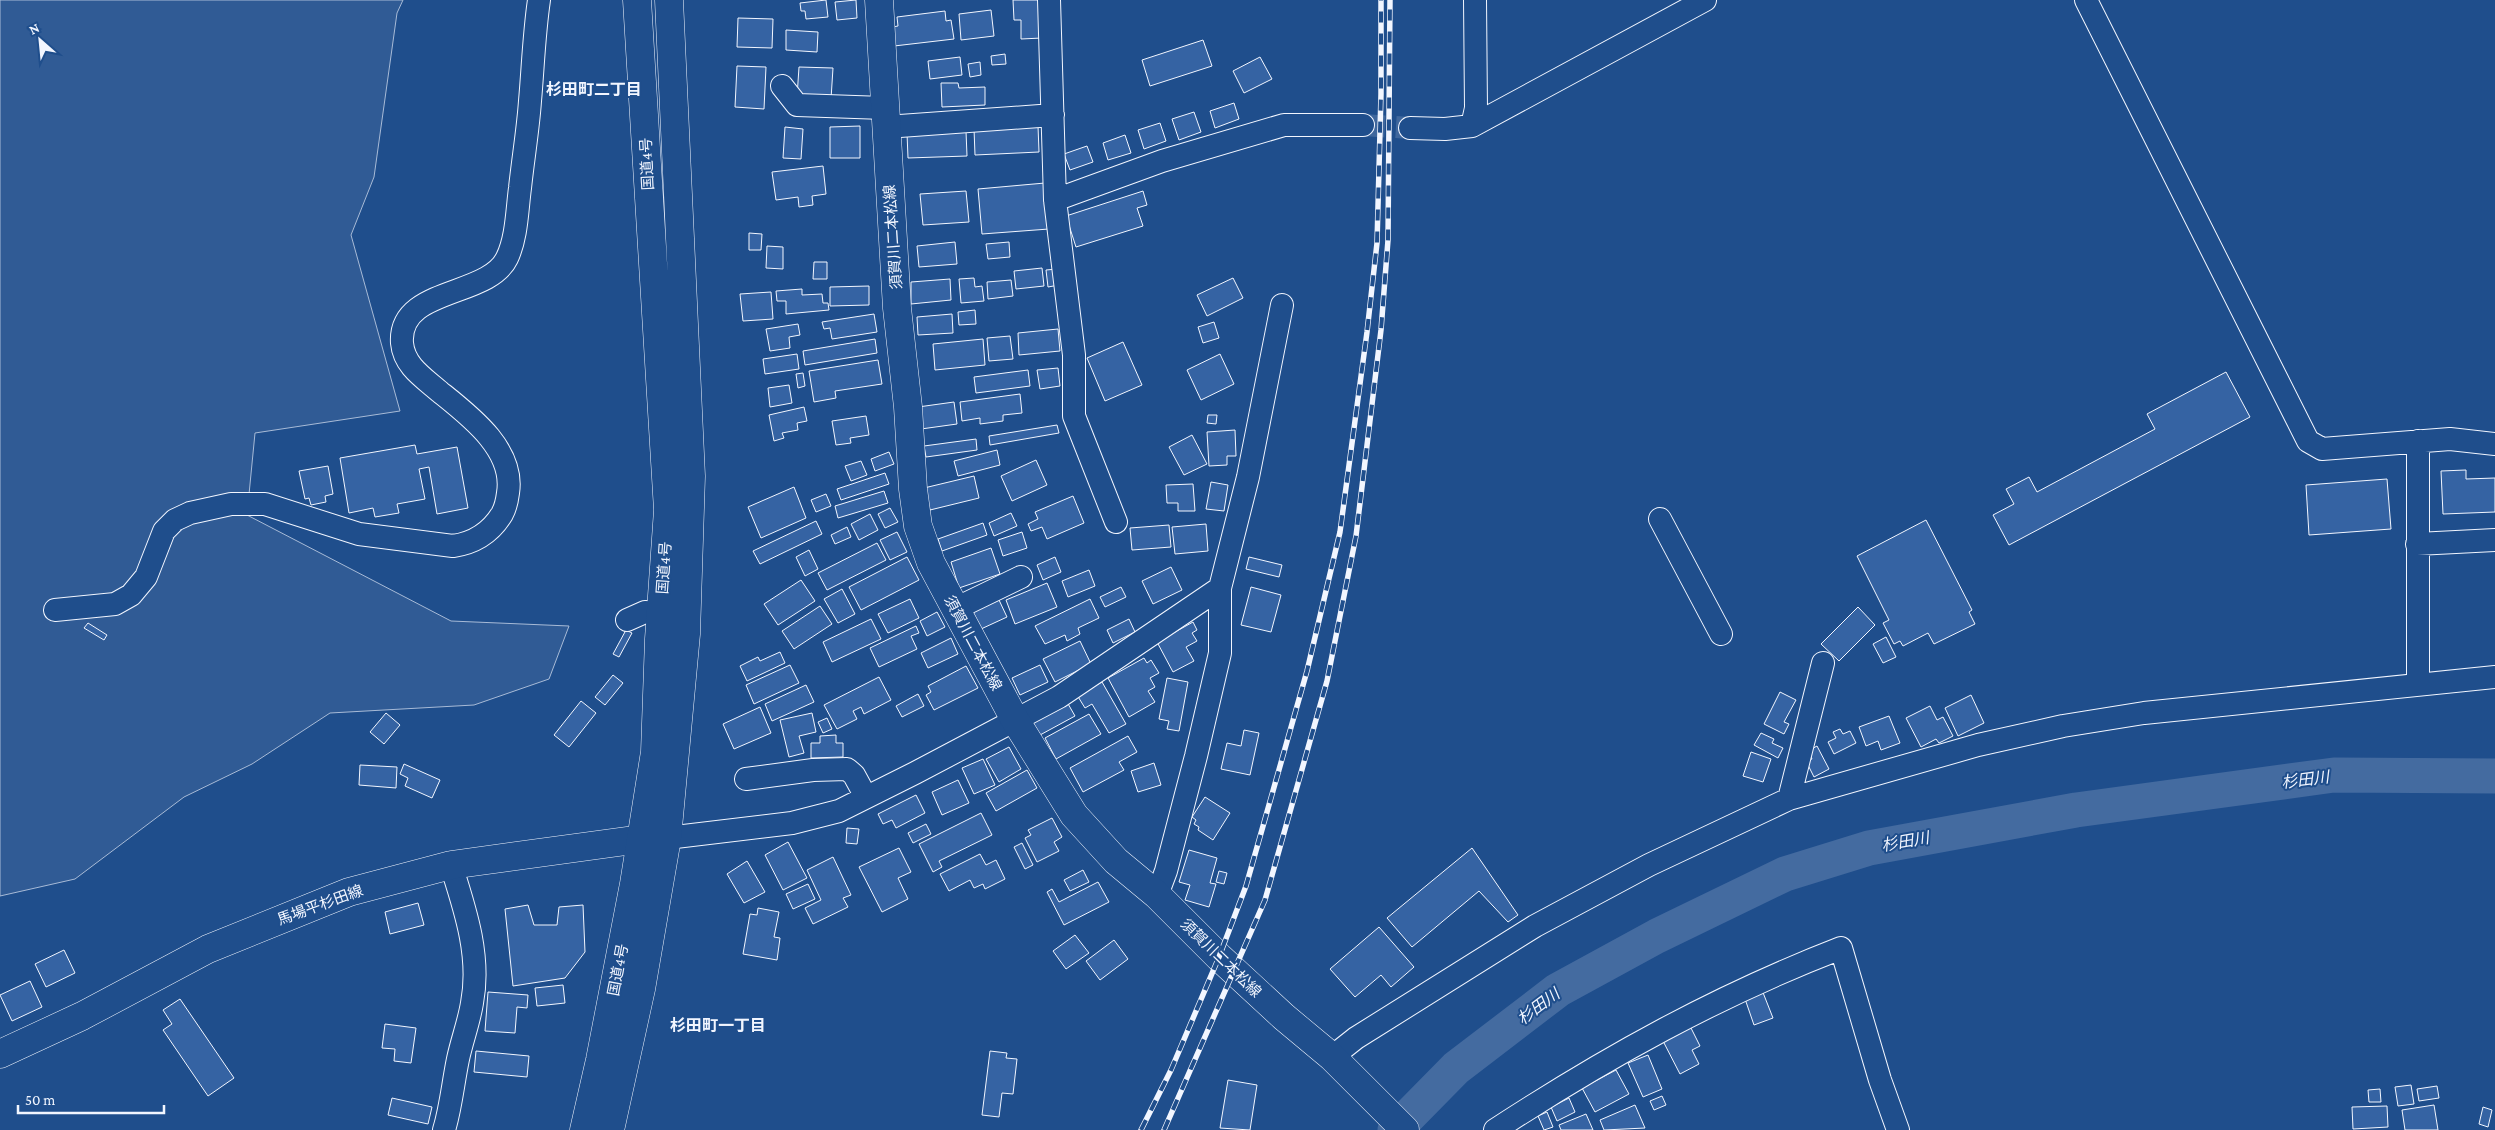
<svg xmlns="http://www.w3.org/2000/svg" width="2495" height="1130" viewBox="0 0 2495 1130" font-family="'Crimson Pro','Noto Sans JP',serif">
<rect width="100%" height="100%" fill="#1f4e8c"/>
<path fill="#305b95" stroke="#a8bbd7" d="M0 0H403L397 13 374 177 351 235 400 411 255 433 247 515 451 621 569 626 549 679 474 705 330 713 252 764 184 797 75 879 0 896Z"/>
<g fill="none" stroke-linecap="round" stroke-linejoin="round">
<path stroke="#446ba0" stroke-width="35" d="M1395 1130 1456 1068 1558 990 1657 936 1785 874 1869 848 2076 810 2334 775 2495 776"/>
</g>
<path fill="#3563a3" stroke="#f2f6ff" d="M826 0 828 17 806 19 805 11H801L800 3Z
M856 0 857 18 837 20 835 2Z
M1013 0H1041L1042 38 1021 39V20H1014Z
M991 10 994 36 961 40 959 14Z
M945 11 946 21 951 20 954 39 894 46 892 27 898 26 897 17Z
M738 18 773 19 772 48 737 47Z
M786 30 818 32 817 52 786 50Z
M1203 40 1212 66 1150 86 1142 60Z
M1005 54 1006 64 992 65 991 56Z
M960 57 962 75 930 79 928 61Z
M1260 57 1272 79 1244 93 1233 71Z
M980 62 981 75 970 77 968 64Z
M737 66 766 67 764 109 735 107Z
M799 67 833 68 831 99 797 97Z
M941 83H958L959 88 985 87V105L942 107Z
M1234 103 1239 119 1215 128 1210 111Z
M1194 112 1201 132 1179 140 1172 119Z
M1160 123 1166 141 1144 149 1138 130Z
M860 126V158H830V127Z
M1038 126 1039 152 975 155 974 129Z
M785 127 803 129 801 159 783 158Z
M966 131 967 156 908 158 907 133Z
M1125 135 1131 153 1108 160 1103 143Z
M1087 146 1093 162 1070 170 1064 154Z
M823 166 826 194 812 196 813 205 799 207 798 197 776 200 772 172Z
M1045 183 1049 229 982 234 978 189Z
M966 191 969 222 923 225 920 194Z
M1143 191 1147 205 1137 208 1143 226 1076 247 1066 216Z
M749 233 762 234 761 250H749Z
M955 242 957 264 919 267 917 246Z
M1009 242 1010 257 988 259 986 244Z
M767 246 783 247V269L766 268Z
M814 262H827V279H813Z
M1042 268 1044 286 1016 289 1014 271Z
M1057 269 1059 285 1048 287 1046 270Z
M974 278 975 287 982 286 984 301 961 303 959 279Z
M1233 278 1243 298 1207 316 1197 295Z
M950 279 951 300 911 304V282Z
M1011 280 1013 296 988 299 987 282Z
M869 286V305L830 306V287Z
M802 289V295L822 294 823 303H828L829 310 786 314V301H777L776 291Z
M771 292 773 319 743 321 740 294Z
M975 310 976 324 959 325 958 312Z
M874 314 877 332 832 339 830 328 824 329 822 322Z
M952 314 953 333 918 335 917 317Z
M1214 322 1219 338 1203 343 1198 327Z
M798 324 800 335 789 337 790 348 770 351 766 329Z
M1058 329 1060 351 1019 355 1018 333Z
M1010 336 1013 359 989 361 987 338Z
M875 339 877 353 805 365 803 351Z
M983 339 985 365 935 370 933 344Z
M1123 342 1142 385 1105 401 1087 358Z
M797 354 799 369 765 374 763 359Z
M1220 354 1234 384 1201 400 1187 370Z
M878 360 882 384 835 391 836 398 814 402 809 371Z
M1058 368 1060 386 1040 389 1037 370Z
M1028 370 1030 386 976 393 974 377Z
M2226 372 2250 417 2009 545 1993 515 2014 504 2006 489 2029 477 2037 492 2155 429 2147 414Z
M803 373 805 386 798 388 796 374Z
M789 385 792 403 770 407 768 388Z
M1020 394 1022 413 1003 415V421L980 424V418L962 421 960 402Z
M954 402 957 424 921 429 918 407Z
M804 407 807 421 797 423 798 430 782 433 784 438 774 441 769 415Z
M1208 415H1217L1216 424 1207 423Z
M866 416 869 435 850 438 851 443 836 445 832 421Z
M1057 425 1059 433 990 445 989 436Z
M1235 430 1236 456H1227V465L1209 466 1207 432Z
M1192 435 1207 464 1184 475 1169 447Z
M976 439 977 450 926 457 924 446Z
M415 445 417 454 457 447 468 508 437 514 429 467 419 469 425 499 397 504 399 513 375 517 373 508 349 513 340 458Z
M997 450 1000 465 958 476 954 461Z
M889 452 894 464 875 471 871 459Z
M1036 460 1047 485 1012 501 1001 476Z
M861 461 867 475 851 481 845 466Z
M328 466 333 494 325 496 326 502 311 505 309 498 305 499 299 471Z
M2466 470V479L2495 478V512L2443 514 2441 471Z
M885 473 889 484 841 500 837 489Z
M974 476 979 498 930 510 924 488Z
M2387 479 2391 529 2309 535 2306 485Z
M1211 482 1228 485 1224 511 1206 509Z
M1193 484 1195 511H1178V503H1167L1166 485Z
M794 487 806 518 761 538 748 507Z
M884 491 888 503 838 518 835 506Z
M826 494 831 506 816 512 811 500Z
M1073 496 1084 523 1047 539 1042 527 1031 531 1028 524 1038 519 1035 512Z
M890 508 898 522 885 528 878 514Z
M1011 513 1017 526 994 536 989 523Z
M870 514 878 530 859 540 851 524Z
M1926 520 1972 610 1969 612 1975 624 1934 644 1928 633 1903 646 1900 641 1894 644 1883 623 1889 620 1857 556Z
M816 521 822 534 760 564 753 551Z
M983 523 987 535 942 551 938 539Z
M1206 524 1208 551 1175 554 1172 527Z
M1169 525 1171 547 1132 550 1130 528Z
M847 527 851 537 835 544 831 535Z
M897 532 907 552 890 560 880 540Z
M1022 532 1027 548 1003 556 998 540Z
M877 543 886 560 827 590 818 573Z
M991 548 1000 574 959 588 951 562Z
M809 550 818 569 805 576 796 557Z
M907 557 919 580 861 610 849 587Z
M1055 557 1061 572 1043 580 1037 565Z
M1249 557 1282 565 1279 577 1246 569Z
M1171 567 1182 590 1153 604 1142 581Z
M1089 570 1095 586 1068 597 1062 581Z
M801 580 815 601 778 625 764 604Z
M1047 583 1057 607 1015 624 1006 600Z
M1121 587 1126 597 1105 607 1100 597Z
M1251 587 1281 595 1271 632 1241 625Z
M842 589 855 614 838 623 824 599Z
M910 599 919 618 888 633 878 614Z
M1090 599 1099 618 1078 628 1080 634 1067 641 1065 635 1045 644 1035 626Z
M999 600 1007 617 981 629 973 612Z
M820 606 832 624 794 649 782 631Z
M1858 607 1875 625 1839 661 1821 644Z
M937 612 945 627 927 636 920 621Z
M871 619 881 639 832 662 823 642Z
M1129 619 1135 632 1113 643 1107 630Z
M1193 622 1197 630 1192 633 1197 641 1186 647 1194 661 1173 672 1157 642Z
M88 623 107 635 104 640 84 628Z
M916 626 919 633 911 636 917 649 879 667 870 648Z
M626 630 632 633 619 657 613 654Z
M1886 637 1896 657 1883 663 1873 644Z
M951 638 958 654 928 668 921 653Z
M1080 641 1091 664 1055 682 1043 659Z
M780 652 785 663 747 681 740 666 758 657 760 661Z
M1144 658 1147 663 1151 660 1159 673 1150 678 1155 687 1148 691 1155 702 1129 717 1108 678Z
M790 665 799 683 754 704 746 685Z
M1040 665 1048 682 1020 695 1012 678Z
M966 666 978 688 934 710 926 695 931 692 928 686Z
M613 675 623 683 605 705 595 697Z
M879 677 891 700 864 714 861 707 853 711 857 719 837 729 824 705Z
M1167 678 1188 682 1179 731 1167 729 1169 721 1159 719Z
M1102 682 1126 724 1109 733 1092 704 1085 708 1077 695Z
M806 685 814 702 772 721 765 704Z
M1780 692 1796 700 1784 722 1789 724 1784 734 1764 724Z
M918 694 924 706 902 717 896 706Z
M1971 695 1984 723 1958 736 1945 708Z
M581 701 596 713 569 747 554 735Z
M1067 702 1075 716 1040 735 1032 721Z
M1930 706 1937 720 1943 717 1953 736 1939 743 1936 739 1921 747 1906 718Z
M760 707 771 733 734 749 723 724Z
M386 713 400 725 384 744 370 732Z
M812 713 816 732 799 736 804 753 789 757 780 720Z
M1089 714 1101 734 1056 759 1045 738Z
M1889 716 1900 743 1881 750 1878 741 1866 746 1859 727Z
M827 718 832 729 823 733 818 722Z
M1840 729 1843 734 1850 731 1856 743 1834 754 1828 742 1836 738 1833 732Z
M1244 730 1259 733 1250 775 1221 769 1227 743 1241 746Z
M1761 733 1774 739 1772 743 1783 748 1778 758 1754 745Z
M836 735V743H843V757L811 758V743H820V736Z
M1128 736 1137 752 1119 762 1124 770 1083 792 1070 768Z
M1817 746 1829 769 1814 777 1806 761 1812 759 1808 751Z
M1009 747 1021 769 999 782 986 759Z
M1751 752 1771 759 1763 782 1743 776Z
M983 759 995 785 974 794 962 768Z
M1154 763 1161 785 1138 792 1131 771Z
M404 764 440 780 432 798 405 786 408 778 400 774Z
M360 765 397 767 396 788 359 785Z
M1027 770 1037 788 996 811 986 793Z
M958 780 969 803 942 815 932 792Z
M916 795 925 813 896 828 892 820 883 824 878 814Z
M1205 797 1230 813 1213 840 1198 830 1199 827 1194 824 1196 820 1192 817Z
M981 813 992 835 939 861 942 867 933 872 919 844Z
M1052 818 1062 837 1054 842 1059 851 1037 862 1025 838 1031 835 1028 830Z
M926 824 931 834 913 843 908 833Z
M847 828 859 829 857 844 846 843Z
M788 842 807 878 783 890 765 855Z
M1022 843 1033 865 1025 869 1014 847Z
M899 848 911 872 898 878 908 899 882 912 859 867Z
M1472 848 1518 915 1508 922 1479 891 1412 947 1387 918Z
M1189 850 1217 858 1210 883 1216 884 1209 907 1185 900 1190 885 1179 882Z
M980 854 986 865 996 860 1005 879 985 889 983 884 974 888 970 880 949 891 940 874Z
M833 857 851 895 843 898 848 907 813 924 805 908 821 900 807 870Z
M747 861 765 892 744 903 727 874Z
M1083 870 1089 882 1070 891 1064 880Z
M1219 871 1227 873 1224 884 1216 882Z
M1098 882 1109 902 1064 925 1047 892 1052 889 1059 902Z
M808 884 815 899 793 909 786 894Z
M418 903 424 925 390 934 385 912Z
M528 905 534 925H557L559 907 583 905 585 952 565 978 513 986 505 909Z
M758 908 779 912 774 937 780 938 777 960 743 954 750 914 757 915Z
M1379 927 1414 967 1391 987 1381 975 1355 997 1330 969Z
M1075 935 1089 953 1066 969 1053 951Z
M1114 940 1128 959 1100 980 1086 961Z
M64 950 75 973 46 987 35 964Z
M30 981 42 1007 12 1021 0 995Z
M563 985 565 1003 537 1006 535 988Z
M1762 990 1773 1018 1754 1025 1744 996Z
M488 992 528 995 527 1008 517 1007 515 1033 485 1031Z
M180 999 234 1078 208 1096 163 1030 172 1024 163 1010Z
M385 1024 416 1028 411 1063 394 1061 395 1049 382 1048Z
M1689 1024 1700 1046 1692 1050 1699 1064 1680 1074 1663 1041Z
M476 1051 529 1056 527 1077 474 1072Z
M990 1051 1007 1053 1006 1058 1017 1059 1013 1094 1002 1093 999 1117 982 1115Z
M1648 1055 1662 1089 1643 1097 1628 1063Z
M1616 1070 1629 1094 1595 1112 1582 1088Z
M1228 1080 1257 1085 1250 1130 1220 1128Z
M2411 1085 2414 1104 2398 1106 2395 1087Z
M2437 1086 2439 1098 2419 1101 2417 1089Z
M2380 1089 2381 1102H2369L2368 1090Z
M1662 1096 1666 1105 1654 1110 1650 1101Z
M392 1098 432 1107 428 1124 388 1115Z
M1569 1098 1575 1112 1557 1121 1551 1107Z
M1635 1105 1645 1128 1604 1130 1600 1120Z
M2434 1105 2438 1130H2405L2402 1110Z
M2387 1106 2388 1127 2353 1129 2352 1107Z
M2483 1107 2492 1110 2488 1127 2479 1124Z
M1547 1112 1553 1127 1544 1130 1538 1116Z
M1586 1114 1593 1130H1561L1559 1125Z"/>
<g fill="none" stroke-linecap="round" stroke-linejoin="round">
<path stroke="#3f679d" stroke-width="22" stroke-dasharray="22 11" stroke-linecap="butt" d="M1363 125 1410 128"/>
<g stroke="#f2f6ff" stroke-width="24">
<path id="minor" d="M1049 0 1055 200 1074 355V416L1116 522
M2086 0 2308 441 2322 449 2450 439 2495 444
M782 86 797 105 884 108
M1472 126 1476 108 1475 0
M886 127 1053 115
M1410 128 1445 129 1472 126 1705 0
M1055 200 1162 161 1284 125H1363
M2418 441V684
M1660 519 1721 634
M2417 544 2495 540
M955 609 1021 577
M55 610 115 604 131 595 146 577 164 531 175 520 190 513 231 504H265L359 534 453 546C474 543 491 532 502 514 506 507 507 501 508 493 515 450 470 416 440 392 424 378 404 366 402 343 398 287 488 298 507 258 517 237 517 210 520 188 523 159 528 130 530 101 533 67 534 34 539 0
M627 620 645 612 660 613
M746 779 813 770 847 769 854 775 866 797
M1789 799 1823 663
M667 838 792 823 839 811 915 773 1059 697 1220 588
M1157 895 1166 871 1196 756 1220 653V588L1248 477 1282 305
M1332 1057 1356 1038 1535 926 1649 865 1789 799 1978 745 2063 726 2144 713 2495 677
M444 1130C451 1107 453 1083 458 1059 462 1040 469 1022 472 1003 481 956 465 909 451 865
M1495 1130C1607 1057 1717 996 1841 948L1880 1080 1898 1130"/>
</g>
<g stroke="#f2f6ff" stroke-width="29">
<path id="major" d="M879 0 897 308 908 407 913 489 918 526 931 563 1015 720 1074 815 1116 861 1157 895 1219 957 1284 1017 1332 1057 1405 1130
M0 1054 82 1016 208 949 349 892 451 865 641 839 665 838"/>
</g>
<g stroke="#f2f6ff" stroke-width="29">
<path id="highway" d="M584 1130 600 1060 634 884 655 752 659 639 668 510 637 0
M610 1130 641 989 667 838 686 634 691 476 669 0"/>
</g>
<use href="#minor" stroke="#1f4e8c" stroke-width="22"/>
<use href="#major" stroke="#1f4e8c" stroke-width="28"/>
<use href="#highway" stroke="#1f4e8c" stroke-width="28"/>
<g stroke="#f2f6ff" stroke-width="5.5">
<path id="rail" d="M1141 1130 1171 1070 1219 957 1246 886 1307 671 1340 532 1367 332 1377 243 1381 94V0
M1164 1130 1265 900 1327 681 1356 536 1381 330 1388 240 1390 0"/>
</g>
<use href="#rail" stroke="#1f4e8c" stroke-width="4" stroke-dasharray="11" stroke-linecap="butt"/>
</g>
<g text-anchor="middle" stroke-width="4" stroke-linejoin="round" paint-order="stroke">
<g font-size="15" fill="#f2f6ff" stroke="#1f4e8c">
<text transform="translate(647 164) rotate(-93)" y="5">国道4号</text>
<text transform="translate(893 237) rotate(-94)" y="5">須賀川二本松線</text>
<text transform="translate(664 568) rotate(-86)" y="5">国道4号</text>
<text transform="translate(973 643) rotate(62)" y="5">須賀川二本松線</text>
<text transform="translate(320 905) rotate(-20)" y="5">馬場平杉田線</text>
<text transform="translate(1221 958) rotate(44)" y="5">須賀川二本松線</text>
<text transform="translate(618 970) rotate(-79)" y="5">国道4号</text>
</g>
<g font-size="16" font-weight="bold" fill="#f2f6ff" stroke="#1f4e8c">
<text x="594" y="95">杉田町二丁目</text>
<text x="718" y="1031">杉田町一丁目</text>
</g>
<g font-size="16" font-style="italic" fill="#f2f6ff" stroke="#1f4e8c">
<text transform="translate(2305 779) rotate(-7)" y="6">杉田川</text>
<text transform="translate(1905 841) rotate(-10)" y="6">杉田川</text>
<text transform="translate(1538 1006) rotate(-37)" y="6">杉田川</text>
</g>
</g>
<g transform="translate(40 40) rotate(333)" stroke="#1f4e8c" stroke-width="4" paint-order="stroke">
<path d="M0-4L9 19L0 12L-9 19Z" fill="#f2f6ff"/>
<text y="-8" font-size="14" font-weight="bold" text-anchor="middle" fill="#f2f6ff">N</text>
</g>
<path d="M18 1105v8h146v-8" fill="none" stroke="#f2f6ff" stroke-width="2.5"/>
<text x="25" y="1105" font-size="15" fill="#f2f6ff" stroke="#1f4e8c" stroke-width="4" paint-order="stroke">50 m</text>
</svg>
